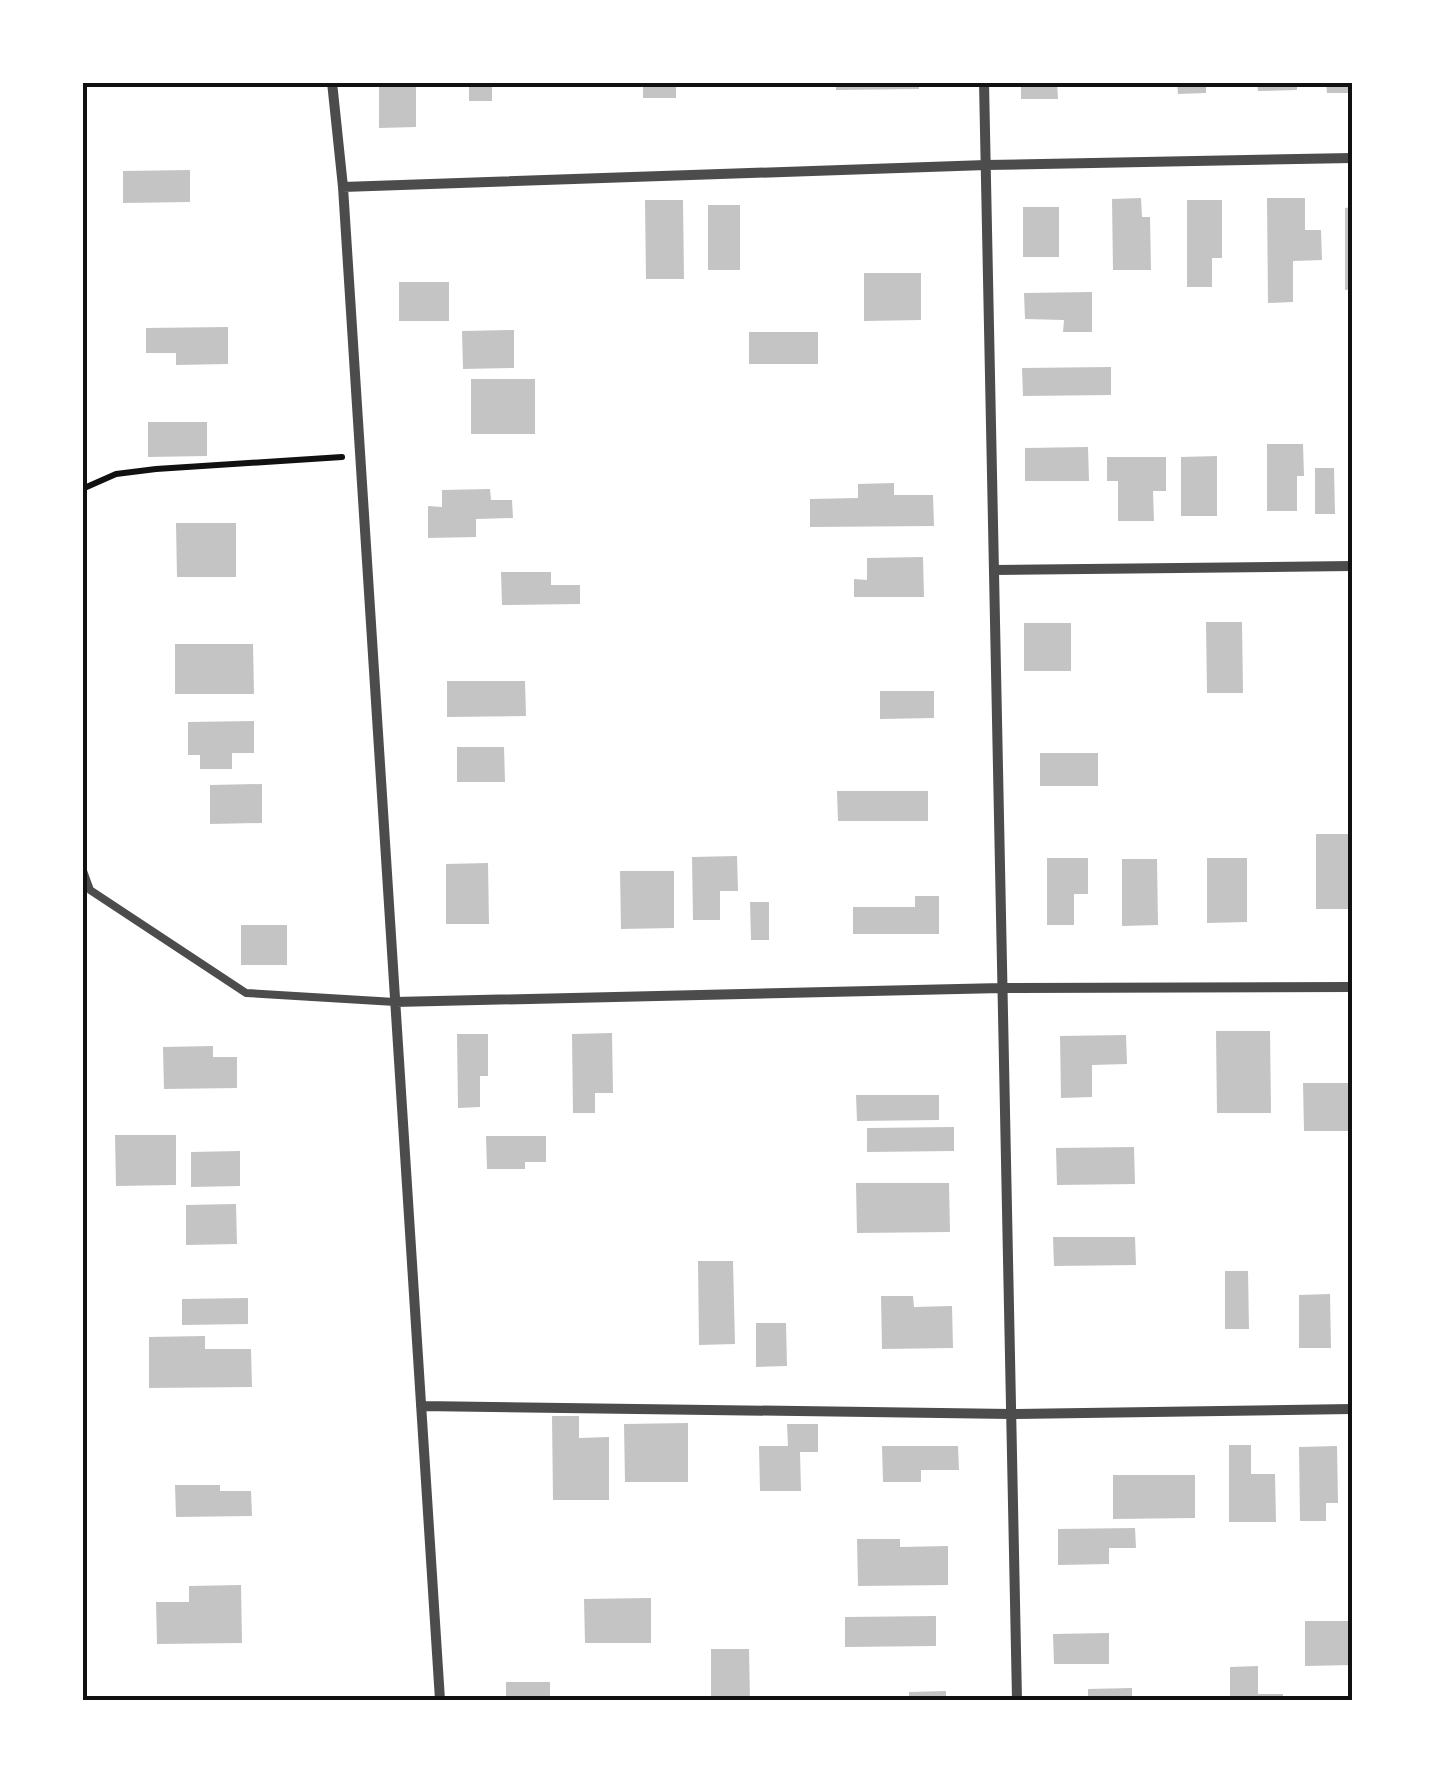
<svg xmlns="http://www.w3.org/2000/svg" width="1435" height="1783" viewBox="0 0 1435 1783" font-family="'Playfair Display',serif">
<rect width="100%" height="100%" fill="#fff"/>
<path fill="#c4c4c4" d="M379 82H416V127L379 128Z
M469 82H492V101H469Z
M643 82H676V98H643Z
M836 82H919V89L836 90Z
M1021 82H1057L1058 99H1021Z
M1177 82H1206V93L1178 94Z
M1257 82H1297V90L1258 91Z
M1326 82H1352V93H1327Z
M190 170V202L123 203V171Z
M1141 198 1142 217H1150L1151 270H1113L1112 199Z
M1267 198H1305V230H1321L1322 260 1293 261V302L1268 303Z
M645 200H683L684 279H646Z
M1187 200H1222V258H1212V287H1187Z
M708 205H740V270H708Z
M1023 207H1059V257H1023Z
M1352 207V289L1345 290V208Z
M864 273H921V320L864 321Z
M399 282H449V321H399Z
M1092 292V332H1063L1064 320 1025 319 1024 293Z
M228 327V364L176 365V353H146V328Z
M514 330V368L463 369 462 331Z
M749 332H818V364H749Z
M1111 367V395L1023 396 1022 368Z
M471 379H535V434H471Z
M148 422H207V456L148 457Z
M1267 444H1303L1304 476H1297V511H1267Z
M1088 447 1089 481H1025V448Z
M1217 456V516H1181V457Z
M1107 457H1166V491H1153L1154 521H1118V481H1107Z
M1315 468H1334L1335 514H1315Z
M894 483V495H933L934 526 810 527V499L858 498V484Z
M490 489 491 500H512L513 518 476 519V537L428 538V506L442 507V490Z
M176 523H236V577H177Z
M923 557 924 597H854V579L867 580V558Z
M501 572H551V585H580V604L502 605Z
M1206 622H1242L1243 693H1207Z
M1024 623H1071V671H1024Z
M175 644H253L254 694H175Z
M447 681H525L526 716 447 717Z
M880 691H934V718L880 719Z
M254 721V753H232V769H200V755H188V722Z
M457 747H504L505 782H457Z
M1040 753H1098V786H1040Z
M262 784V823L210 824V785Z
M837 791H928V821H838Z
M1316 834H1351V909H1316Z
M737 856 738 891H720V920H693L692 857Z
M1047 858H1088V894H1074V925H1047Z
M1207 858H1247V922L1207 923Z
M1122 859H1157L1158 925 1122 926Z
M488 863 489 924H446V864Z
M620 871H674V928L621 929Z
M915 896H939V934H853V907H915Z
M750 902H769V940H751Z
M241 925H287V965H241Z
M1216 1031H1270L1271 1113H1217Z
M612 1033 613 1093H595V1113H573L572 1034Z
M457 1034H488V1076H480V1107L458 1108Z
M1126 1035 1127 1064 1092 1065V1097L1061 1098 1060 1036Z
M213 1046V1057H237V1088L164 1089 163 1047Z
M1303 1083H1350L1351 1131H1304Z
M856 1095H939V1120L857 1121Z
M954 1127V1151L867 1152V1128Z
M115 1135H176V1185L116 1186Z
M486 1136H546V1162H525V1169H487Z
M1134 1147 1135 1184 1057 1185 1056 1148Z
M240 1151V1186L191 1187V1152Z
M856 1183H949L950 1232 857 1233Z
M236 1204 237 1244 186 1245V1205Z
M1053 1237H1135L1136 1265 1054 1266Z
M698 1261H733L735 1344 699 1345Z
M1225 1271H1248L1249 1329H1225Z
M1330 1294 1331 1348H1299V1295Z
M881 1296H913L914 1307 952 1306 953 1348 882 1349Z
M248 1298V1324L182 1325V1299Z
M756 1323H786L787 1366 756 1367Z
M205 1336V1349H251L252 1387 149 1388V1337Z
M552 1416H579V1438L609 1437V1500H553Z
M688 1423V1482H625L624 1424Z
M787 1424H818V1452H800L801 1491H760L759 1446H788Z
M1229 1445H1251V1474H1275L1276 1522H1229Z
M882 1446H958L959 1470H921V1482H883Z
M1337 1446 1338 1503H1326V1521H1300L1299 1447Z
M1113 1475H1195V1518L1113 1519Z
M175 1485H220V1491H251L252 1516 176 1517Z
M1135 1528 1136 1548H1109V1564L1058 1565V1529Z
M857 1539H900V1547L948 1546V1585L858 1586Z
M241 1585 242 1643 157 1644 156 1602H189V1586Z
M651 1598V1643H585L584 1599Z
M936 1616V1646L845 1647V1617Z
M1305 1621H1351L1352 1665 1305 1666Z
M1109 1633V1664H1054L1053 1634Z
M711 1649H749L750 1700H711Z
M1258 1666V1694H1283V1700H1230V1667Z
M506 1682H550V1700H506Z
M1132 1688V1700H1088V1689Z
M946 1691V1700H909V1692Z"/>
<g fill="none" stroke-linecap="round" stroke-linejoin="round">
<path stroke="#111" stroke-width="6" d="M82 489 116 474 156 469 342 457"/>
<path stroke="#4c4c4c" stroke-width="8" d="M82 868 90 890 246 993 395 1002"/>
<path stroke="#4c4c4c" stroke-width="10" d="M332 82 343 187 440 1700
M984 82 1017 1700
M343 187 986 165 1352 158
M994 570 1352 566
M395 1002 1002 988 1352 987
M421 1406 1011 1414 1352 1409"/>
</g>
<rect width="1435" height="1783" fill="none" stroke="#ffffff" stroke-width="170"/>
<rect x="85" y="85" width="1265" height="1613" fill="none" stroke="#111" stroke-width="4"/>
</svg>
